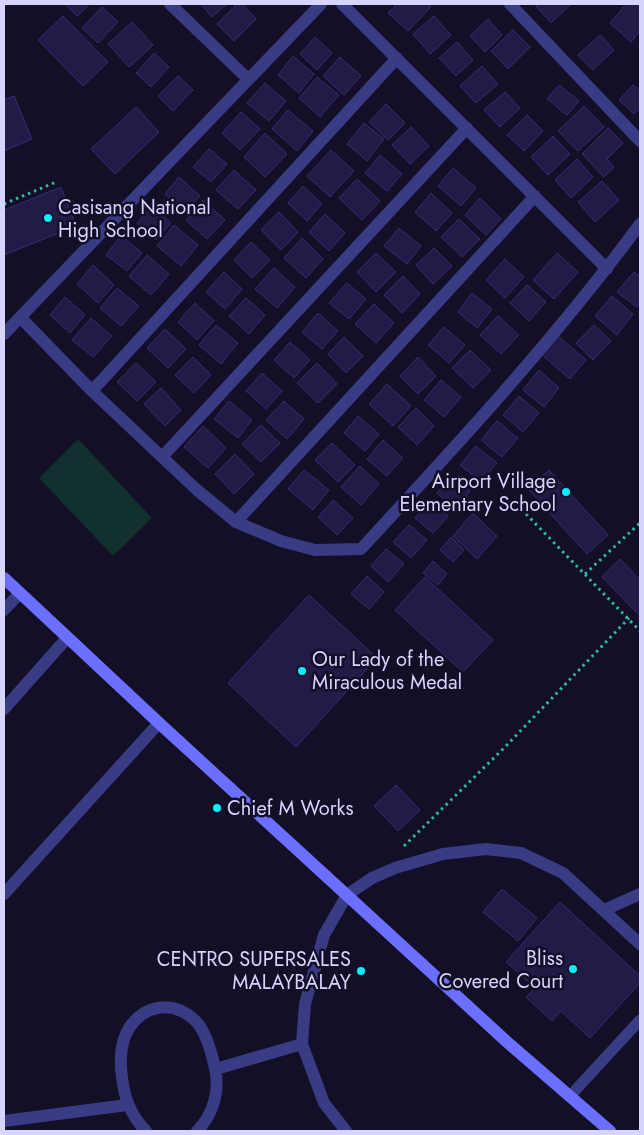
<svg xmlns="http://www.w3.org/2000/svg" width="644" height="1135" viewBox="0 0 644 1135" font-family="Jost,sans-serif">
<rect width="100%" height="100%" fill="#120f26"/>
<path fill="#12302e" d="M78 439 152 518 113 556 39 478Z"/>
<path fill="#221b47" stroke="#372d73" d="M65 4H90L77 16Z
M201 4H227L212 17Z
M237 4H242L256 19 234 41 217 24Z
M397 4H427L431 7 408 31 388 13Z
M538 4H571L551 23 536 6Z
M626 4H640V31L631 42 610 23Z
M102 7 118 22 98 43 82 28Z
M63 16 108 62 83 86 38 40Z
M434 16 451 35 430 54 413 34Z
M488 19 502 35 485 52 470 36Z
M132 22 153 45 129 67 108 44Z
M513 30 530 47 508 69 491 51Z
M600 35 614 50 593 70 578 55Z
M315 37 332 53 317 70 300 54Z
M457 42 473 60 456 76 439 58Z
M154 53 169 67 151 87 136 73Z
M293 56 314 74 299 93 278 75Z
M340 57 361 76 344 95 323 76Z
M482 66 498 84 476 103 460 86Z
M178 76 193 90 173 111 158 96Z
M317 77 339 95 320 117 299 98Z
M265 83 286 101 269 121 247 103Z
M559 85 579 101 567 115 547 99Z
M633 85 640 91V108L634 114 619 100Z
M505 92 520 108 500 127 484 110Z
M14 96 32 139 4 151V100Z
M386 104 405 123 388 140 369 122Z
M584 106 604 127 578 151 558 131Z
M136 107 159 132 115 174 91 149Z
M288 110 313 131 297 151 272 129Z
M241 112 260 129 240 150 222 133Z
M527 115 543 131 524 151 507 135Z
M364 123 384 139 367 161 347 144Z
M411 127 429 146 410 164 392 145Z
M608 128 623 143 607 159 614 167 604 177 582 154Z
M265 133 287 154 265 177 244 157Z
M553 136 570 154 548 175 531 157Z
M209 149 227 164 211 182 193 167Z
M331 150 354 171 330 197 307 176Z
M380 155 402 174 387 191 365 173Z
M577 159 593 177 571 198 555 180Z
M453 168 476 188 461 206 438 186Z
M234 170 256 190 238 209 216 190Z
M179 177 200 196 185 212 165 194Z
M357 179 380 201 362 220 339 198Z
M602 181 619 200 595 222 578 202Z
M303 186 322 204 307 221 288 203Z
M61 187 76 226 4 255V210Z
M431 193 452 213 436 231 415 212Z
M480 198 501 219 486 235 465 215Z
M203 200 225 220 207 239 186 220Z
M152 206 171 223 156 240 137 223Z
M279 212 298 232 281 250 261 230Z
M325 214 345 233 329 251 309 232Z
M459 219 480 239 462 257 441 237Z
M174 225 198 245 181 266 157 246Z
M399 228 421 246 407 264 384 246Z
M121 235 142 253 127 271 106 255Z
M302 238 323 259 306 278 284 258Z
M251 242 270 260 252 278 234 260Z
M434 248 452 266 433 284 416 265Z
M376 253 396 272 376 292 357 272Z
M557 253 578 272 554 299 533 280Z
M147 255 169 274 151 295 129 276Z
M505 259 524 277 505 298 486 280Z
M93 265 114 285 98 303 77 284Z
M274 268 295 287 277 308 255 289Z
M224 272 242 289 225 309 206 292Z
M634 272 640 277V303L637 307 617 292Z
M403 276 420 294 402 313 384 295Z
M347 283 366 299 349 319 329 303Z
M527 285 546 302 529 321 510 303Z
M117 288 139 306 121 326 100 308Z
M472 293 492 309 477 328 458 312Z
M612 296 633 314 617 335 595 316Z
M65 297 85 315 70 333 50 315Z
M246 298 265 315 249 334 229 316Z
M195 303 214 321 197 340 178 322Z
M374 304 394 323 376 343 355 324Z
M318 313 338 331 322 349 302 332Z
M498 316 519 335 501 354 480 335Z
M91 318 112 336 93 357 72 340Z
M216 325 238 343 221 364 199 345Z
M594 325 611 341 593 360 576 343Z
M444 327 465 345 449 363 428 345Z
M165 329 186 349 168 368 147 348Z
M558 336 586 360 570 379 542 355Z
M344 337 363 356 346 373 328 354Z
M290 342 310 360 294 378 274 360Z
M470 350 491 370 473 388 452 368Z
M193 357 211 375 194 393 175 375Z
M418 357 436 376 418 394 400 376Z
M136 363 156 382 137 401 117 382Z
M317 363 337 384 318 403 297 383Z
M539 370 559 388 544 407 523 390Z
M262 373 282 391 266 409 246 391Z
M441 380 461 397 444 417 424 400Z
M387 384 411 406 393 426 369 404Z
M161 388 181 410 165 426 144 404Z
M519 396 539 413 523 432 503 415Z
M229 401 252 420 238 438 214 419Z
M284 401 304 419 287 439 266 420Z
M416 408 434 426 417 445 398 427Z
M358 416 379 434 365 451 344 433Z
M497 421 518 438 502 457 481 440Z
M261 425 280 443 261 462 242 444Z
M203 426 226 448 208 468 184 447Z
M383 440 403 458 387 476 367 459Z
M332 443 355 465 338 482 315 460Z
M476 446 497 463 481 482 460 465Z
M235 454 254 474 234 494 215 474Z
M360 466 379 484 361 505 341 487Z
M304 470 329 490 313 510 288 489Z
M549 470 608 535 587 554 528 489Z
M452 476 470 491 455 509 437 493Z
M333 500 353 518 337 535 318 517Z
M431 500 448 516 433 533 415 518Z
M473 513 497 536 477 559 453 536Z
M409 525 427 540 411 558 393 542Z
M451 537 464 550 453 562 440 550Z
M386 549 404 564 388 582 371 566Z
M620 559 640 580V616L602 577Z
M433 561 447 574 438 585 423 573Z
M367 576 384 592 369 609 351 594Z
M425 577 493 640 463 672 395 610Z
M309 595 377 658 296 747 228 683Z
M396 785 420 810 398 831 374 806Z
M502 889 537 918 518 941 483 912Z
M560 902 640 976V983L590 1038 561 1011 552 1021 526 997 535 988 506 962Z"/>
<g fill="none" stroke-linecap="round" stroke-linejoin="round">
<path stroke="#2eb9aa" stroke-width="3" stroke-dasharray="2.5 4" stroke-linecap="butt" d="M4 204 56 182
M526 514 640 631
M585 574 640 523
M404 846 504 748 629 618"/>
<path stroke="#3a3b85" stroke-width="11" d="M570 1096 640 1020"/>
<path stroke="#3a3b85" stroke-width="12" d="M170 4 248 79
M342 4 607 269
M510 4 640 141
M20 317 92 391 197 490 236 522 281 541 315 550 361 549C458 444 555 339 640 224
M4 334 321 4
M92 391 397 58
M162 457 467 128
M236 522 535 196
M4 610 20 593
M4 709 67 638
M4 894 159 723
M604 910 640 894
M216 1069 302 1044
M4 1121 127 1105
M146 1131C131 1116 124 1098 122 1077 120 1064 120 1052 124 1039 136 1004 176 996 199 1025 207 1036 211 1051 214 1064 221 1088 214 1114 197 1131
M346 1131 324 1103 302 1044 305 1004 324 935 347 895 372 878 395 868 443 854 486 849 521 853 563 873 640 944"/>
<path stroke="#6b6fff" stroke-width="12" d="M4 578 159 723 506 1041 610 1131"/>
</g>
<g fill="#00f2ff" stroke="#120f26" stroke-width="2">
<circle cx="48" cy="218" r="5"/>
<circle cx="566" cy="492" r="5"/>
<circle cx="302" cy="671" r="5"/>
<circle cx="217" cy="808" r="5"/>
<circle cx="573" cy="969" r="5"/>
<circle cx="361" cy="971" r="5"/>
</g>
<g text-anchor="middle" stroke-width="5" stroke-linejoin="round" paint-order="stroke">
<g font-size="20" fill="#d7d4ff" stroke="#120f26" text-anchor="start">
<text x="58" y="214">Casisang National<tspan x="58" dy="23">High School</tspan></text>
<text x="556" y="488" text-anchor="end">Airport Village<tspan x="556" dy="23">Elementary School</tspan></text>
<text x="312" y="666">Our Lady of the<tspan x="312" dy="23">Miraculous Medal</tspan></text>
<text x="227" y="815">Chief M Works</text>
<text x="563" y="965" text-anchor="end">Bliss<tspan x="563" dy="23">Covered Court</tspan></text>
<text x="351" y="966" text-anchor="end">CENTRO SUPERSALES<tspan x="351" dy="23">MALAYBALAY</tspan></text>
</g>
</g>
<rect width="644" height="1135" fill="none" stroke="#d7d4ff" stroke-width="10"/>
</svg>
